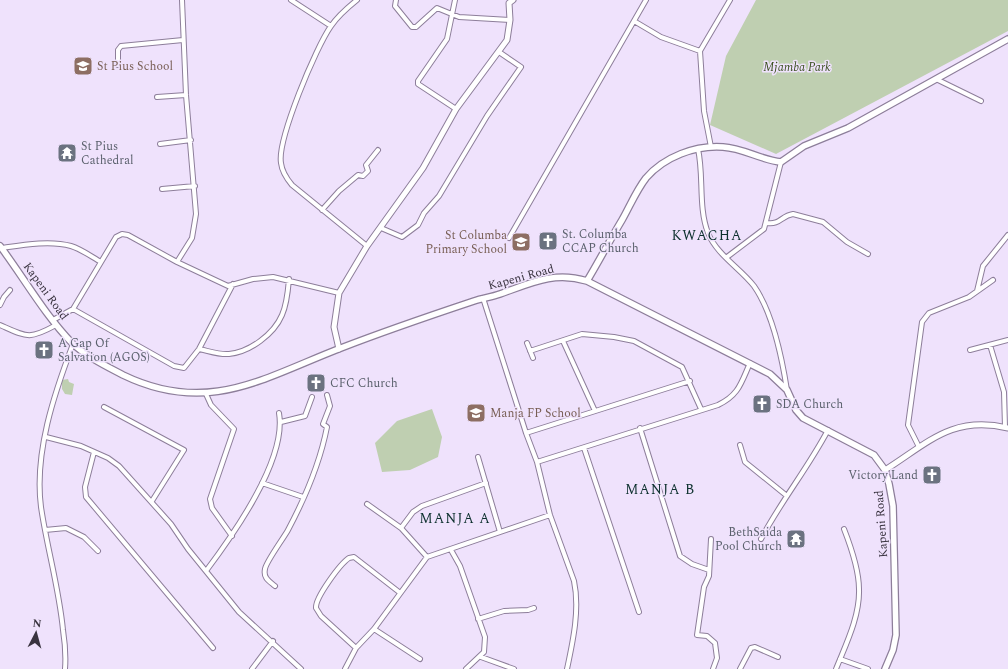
<svg xmlns="http://www.w3.org/2000/svg" width="1008" height="669" viewBox="0 0 1008 669" font-family="Spectral,serif">
<rect width="100%" height="100%" fill="#efe2fc"/>
<path fill="#bfcfb1" d="M756 0H1008V31L776 154 710 125 726 56Z
M68 379 69 382 74 384 72 395 65 394 62 389V380Z
M432 409 442 437 438 457 410 470 382 472 375 443 397 421Z"/>
<g fill="none" stroke-linecap="round" stroke-linejoin="round">
<g stroke="#8d7e9a" stroke-width="6">
<path id="minor" d="M291 0 331 26
M357 0C347 8 338 16 331 26 316 47 277 140 281 163 282 172 287 179 292 185L367 246
M396 0 395 6 412 27H416L437 8 459 17 510 20
M455 0 447 39 418 81V84L456 109
M634 21 661 37 700 51
M118 65V50L121 46 183 40
M936 79 981 101
M157 97 186 95
M160 144 191 140
M711 147 704 111 700 51 730 0
M698 149C704 176 698 207 708 233 717 255 740 268 754 286 773 313 782 358 787 390
M162 189 195 186
M322 210 339 191 358 175 363 176 368 171 366 165 378 150
M767 223C780 225 781 216 793 214L823 222 847 242 868 254
M381 228 402 237 418 225 424 213 439 196 487 116 521 67 499 52
M509 238 646 0
M2 248C22 245 50 240 71 246 81 249 92 257 101 262
M727 257 764 229 781 162
M177 262 192 238 196 214 186 95 182 0
M977 291 983 266 1008 235
M483 298 526 433 537 462 550 515 574 581C580 609 573 641 567 669
M0 305 4 297 10 290
M73 309 174 366 184 368 199 349 233 284
M53 320 73 309 116 237 122 234 128 235 177 262 228 286 253 279 273 277 339 293
M0 325C27 337 29 340 56 325
M563 341 595 411
M527 343 533 358
M990 345 1004 392 1005 427
M199 349C209 351 219 355 229 354 250 352 274 334 282 315 287 304 288 291 289 279
M970 350 1008 340
M530 351 582 334 614 337 634 341 682 367 701 409
M206 394 211 405 234 429 210 499 212 508 232 536
M104 407 184 450 152 501
M281 422 305 416 312 397
M640 428 680 556 692 564 709 570
M526 433 690 381
M46 437 81 446 108 458 119 466 171 524 188 549 239 612 301 669
M740 445 745 462 787 496
M919 447 908 425 922 322 929 313 969 297 993 280
M584 448 639 612
M94 452 85 487 86 497 213 648
M478 457 500 532
M537 462 718 405C739 395 741 383 750 363
M262 483 303 497
M367 504 401 528 427 557
M401 528 413 512 422 506 486 483
M45 530 66 528 84 537 98 551
M711 539 709 576 704 587 697 635 707 636 715 643 717 658 713 669
M761 539C781 501 808 468 828 430
M451 550 460 566 485 637 484 652 466 669
M206 571C233 535 287 460 279 413
M275 586C269 581 263 578 265 569 266 562 283 539 288 530 305 498 320 463 327 427L323 424 330 406 327 395
M478 619 504 611 528 610 534 608
M374 629 420 659
M356 648 321 616 316 608C315 598 340 564 349 558L354 557 399 592
M481 657 514 669
M840 659 868 669
M65 669C66 656 65 643 63 630 59 588 47 548 41 507 34 453 54 394 73 344
M252 669 273 641
M345 669 356 648 374 629 427 557 550 515
M740 669 751 648 755 647 778 657
M836 669C846 644 860 616 859 589 859 569 851 547 844 529"/>
</g>
<g stroke="#8d7e9a" stroke-width="7">
<path id="tertiary" d="M339 349 334 327 339 293 367 246 423 168 456 109 507 40 510 20 509 3 513 0
M885 470C928 443 952 415 1008 428"/>
</g>
<g stroke="#8d7e9a" stroke-width="8">
<path id="secondary" d="M0 246C24 278 44 314 72 343 87 357 106 366 123 375 208 416 263 378 341 348 385 331 429 316 474 301 483 298 492 297 500 294 531 283 554 271 587 281L770 374 787 390 796 410 803 418 874 455 885 470 889 484 893 506 896 635 893 650 885 669
M587 281C599 261 610 240 622 220 630 206 636 191 646 178 664 157 695 145 723 147 743 148 761 160 781 162L804 146 848 128 1008 39"/>
</g>
<use href="#minor" stroke="#fff" stroke-width="4"/>
<use href="#tertiary" stroke="#fff" stroke-width="5"/>
<use href="#secondary" stroke="#fff" stroke-width="5.5"/>
</g>
<defs>
<g id="school-square" transform="scale(1)"><rect x="-9" y="-9" width="18" height="18" rx="4" fill="#8d6e63" stroke="#efe2fc"/><path d="M0-5L7-2L0 1L-7-2ZM-4 1L0 2.5L4 1V4Q0 6-4 4Z" fill="#fff"/></g>
<g id="temple-square" transform="scale(1)"><rect x="-9" y="-9" width="18" height="18" rx="4" fill="#6b7280" stroke="#efe2fc"/><path d="M0-6L5-2H3V0L6.5 2.5H4V6H1.5V3h-3V6H-4V2.5H-6.5L-3 0V-2H-5Z" fill="#fff"/></g>
<g id="church-square" transform="scale(1)"><rect x="-9" y="-9" width="18" height="18" rx="4" fill="#6b7280" stroke="#efe2fc"/><path d="M-1.2-6h2.4v3.5h3.3v2.4h-3.3V6h-2.4V-.1h-3.3v-2.4h3.3Z" fill="#fff"/></g>
</defs>
<g fill-rule="evenodd">
<use href="#school-square" x="83" y="66"/>
<use href="#temple-square" x="67" y="153"/>
<use href="#church-square" x="548" y="241"/>
<use href="#school-square" x="521" y="242"/>
<use href="#church-square" x="44" y="350"/>
<use href="#church-square" x="316" y="383"/>
<use href="#church-square" x="762" y="404"/>
<use href="#school-square" x="476" y="413"/>
<use href="#church-square" x="932" y="475"/>
<use href="#temple-square" x="796" y="539"/>
</g>
<g text-anchor="middle" stroke-width="3" stroke-linejoin="round" paint-order="stroke">
<g font-size="12" fill="#785e54" stroke="#efe2fc" text-anchor="start">
<text x="97" y="70">St Pius School</text>
<text x="507" y="239" text-anchor="end">St Columba<tspan x="507" dy="14">Primary School</tspan></text>
<text x="490" y="417">Manja FP School</text>
</g>
<g font-size="12" font-style="italic" fill="#3a5020" stroke="#efe2fc">
<text x="797" y="71">Mjamba Park</text>
</g>
<g font-size="12" fill="#5b616d" stroke="#efe2fc" text-anchor="start">
<text x="81" y="150">St Pius<tspan x="81" dy="14">Cathedral</tspan></text>
<text x="562" y="238">St. Columba<tspan x="562" dy="14">CCAP Church</tspan></text>
<text x="58" y="347">A Gap Of<tspan x="58" dy="14">Salvation (AGOS)</tspan></text>
<text x="330" y="387">CFC Church</text>
<text x="776" y="408">SDA Church</text>
<text x="918" y="479" text-anchor="end">Victory Land</text>
<text x="782" y="536" text-anchor="end">BethSaida<tspan x="782" dy="14">Pool Church</tspan></text>
</g>
<g font-size="12" fill="#39333f" stroke="#efe2fc">
<text transform="translate(521 277) rotate(-15)" y="4">Kapeni Road</text>
<text transform="translate(46 291) rotate(54)" y="4">Kapeni Road</text>
<text transform="translate(881 524) rotate(-94)" y="4">Kapeni Road</text>
</g>
<g font-size="14" letter-spacing="1" fill="#0d302e" stroke="#efe2fc">
<text x="707" y="240">KWACHA</text>
<text x="660" y="494">MANJA B</text>
<text x="455" y="523">MANJA A</text>
</g>
</g>
<g transform="translate(36 633) rotate(6)" stroke="#efe2fc" stroke-width="3" paint-order="stroke">
<path d="M0-3L7 15L0 10L-7 15Z" fill="#39333f"/>
<text y="-6" font-size="11" font-weight="bold" text-anchor="middle" fill="#39333f">N</text>
</g>
</svg>
